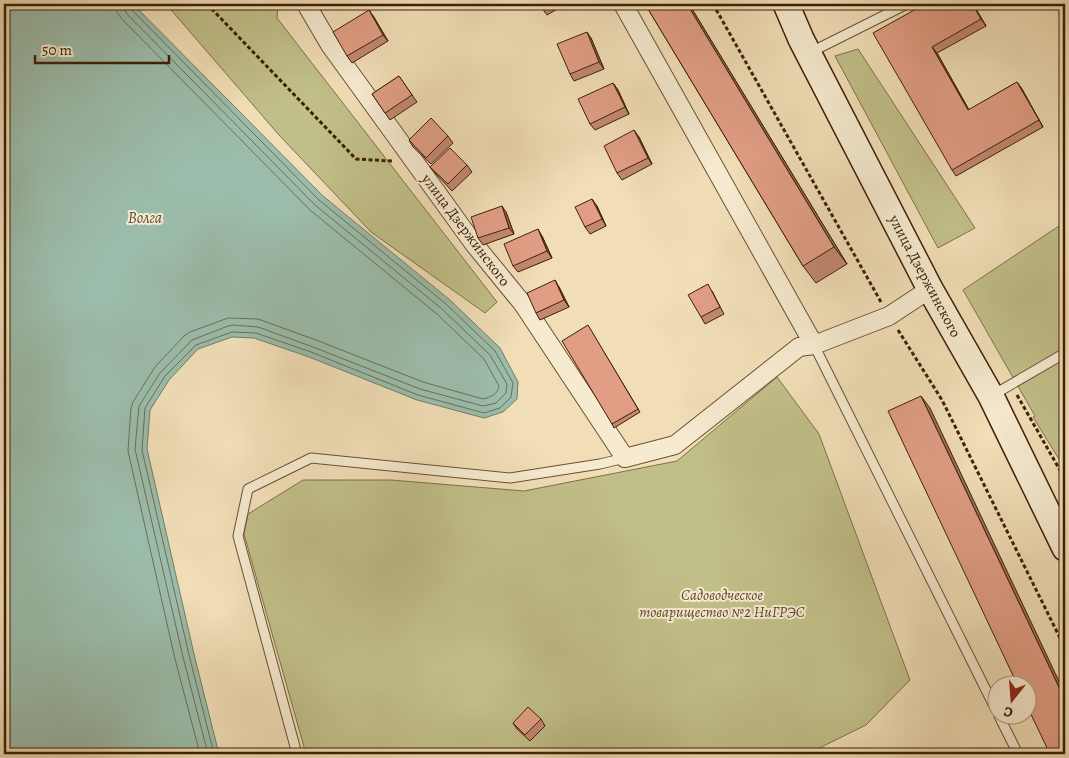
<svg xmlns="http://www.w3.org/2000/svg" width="1069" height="758" viewBox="0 0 1069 758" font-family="Alegreya,serif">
<rect width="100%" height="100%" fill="#f1deb7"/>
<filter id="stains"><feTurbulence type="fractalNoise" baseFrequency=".004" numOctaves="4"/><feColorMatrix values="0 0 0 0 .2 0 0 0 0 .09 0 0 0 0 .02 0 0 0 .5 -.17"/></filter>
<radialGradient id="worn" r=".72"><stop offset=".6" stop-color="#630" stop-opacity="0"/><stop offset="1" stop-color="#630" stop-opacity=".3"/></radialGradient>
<path fill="#c1bf89" stroke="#7f7048" d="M166 4H278L277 18 497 302 485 313 371 232 279 135Z
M858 49 975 228 938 248 835 56Z
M1065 222V469L1033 417 1035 416 963 290Z
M777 377 819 434 910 680 866 725 807 754H306L244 534 248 514 303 480H391L524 491 677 461Z"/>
<path fill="#9bbcaa" stroke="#757e68" d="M4 4H133L323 196 450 300 500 348 518 382 517 399 503 412 484 418 417 400 309 357 254 338 232 337 198 349 169 380 150 410 147 449 194 654 219 754H4Z"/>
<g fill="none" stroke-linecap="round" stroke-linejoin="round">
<path stroke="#6c6e58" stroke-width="1" d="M116 4 117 12 121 18 310 210 437 314 484 359 499 386C498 394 491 397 483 399L423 382 316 340 258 319 228 318 190 332 184 336 155 367 133 402 131 408 128 451 175 659 200 754
M123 4 124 9 127 14 315 205 442 309 490 355 507 384 506 393 496 403 483 406 420 389 313 347 258 327 233 325 228 326 192 340 160 373 139 406 135 449 183 657 208 754
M130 4 131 9 319 200 446 304 495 351 513 383 511 397 500 408 484 413 418 395 311 352 256 333 232 332 196 345 165 376 145 408 142 450 189 655 214 754"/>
<g stroke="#6a5032" stroke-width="11">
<path id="service" d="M809 53 907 4
M814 345 996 710
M993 395 1065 353
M999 716 1018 754
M297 754 238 536 248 489 311 458 510 478 600 464 625 458"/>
</g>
<g stroke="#6a5032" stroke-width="20">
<path id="minor" d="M306 4 330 45 474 244 523 304 625 458 675 445 799 347 814 345 889 316 930 289
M623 4 814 345"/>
</g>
<g stroke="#3d2006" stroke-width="28">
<path id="secondary" d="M786 4 801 39 930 289 991 396 1065 548"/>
</g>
<path stroke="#3d2006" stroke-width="3" stroke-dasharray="4 2.5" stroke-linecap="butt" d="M207 4 356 159 392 161
M713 4 881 302
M898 330 942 400 1065 648
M1017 395 1065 479"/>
<use href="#service" stroke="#f6ead0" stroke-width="9"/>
<use href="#minor" stroke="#f6ead0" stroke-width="18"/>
<use href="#secondary" stroke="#f6ead0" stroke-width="25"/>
</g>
<path fill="#c28872" stroke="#3d2006" d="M539 4H566L547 15Z
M645 4H689L847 264 816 283 803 266Z
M925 4H973L986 26 937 53 969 110 1017 82 1022 89 1043 127 956 176 952 170Z
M369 10 388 41 352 63 347 56Z
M591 38 604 69 574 81 570 74Z
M399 76 417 102 390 120 372 94Z
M613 83 618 90 629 114 595 130 590 124Z
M448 136 453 143 431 164 413 147 409 140Z
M639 137 652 164 622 180 617 173Z
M467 165 472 172 452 191 435 173 430 167Z
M597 206 606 226 590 234 585 227Z
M506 212 514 234 483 245 478 238Z
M542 236 552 258 518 272 513 266Z
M559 287 569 307 540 320 536 313Z
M712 291 724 314 705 324 701 317Z
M590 329 640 412 614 428 612 424Z
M541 719 545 726 530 741 517 729 513 723Z"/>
<path fill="#9e6f5d" stroke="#3d2006" d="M687 4H689L847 264 834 247Z
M972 4H973L986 26 981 19Z
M369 10 374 17 388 41 383 35Z
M587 32 591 38 604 69 599 62Z
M932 47 937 53 973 117 968 110Z
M1017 82 1022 89 1043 127 1039 120Z
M613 83 618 90 629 114 625 107Z
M634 130 639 137 652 164 648 158Z
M592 199 597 206 606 226 602 219Z
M502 206 506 212 514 234 509 228Z
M538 229 542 236 552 258 547 251Z
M555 280 559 287 569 307 564 300Z
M921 396 930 408 1065 694V700Z"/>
<path fill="#e19e85" stroke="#3d2006" d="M539 4H550L542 9Z
M645 4H687L834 247 803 266Z
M925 4H972L981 19 932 47 968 110 1017 82 1039 120 952 170 873 33Z
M369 10 383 35 347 56 333 32Z
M587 32 599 62 570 74 557 44Z
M399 76 412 95 385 113 372 94Z
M613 83 625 107 590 124 578 99Z
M431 118 448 136 426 158 409 140Z
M634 130 648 158 617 173 604 146Z
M450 148 467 165 448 184 430 167Z
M592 199 602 219 585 227 575 207Z
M502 206 509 228 478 238 471 217Z
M538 229 547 251 513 266 504 244Z
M555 280 564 300 536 313 527 293Z
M708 284 720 307 701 317 688 295Z
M588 325 638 409 612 424 562 341Z
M921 396 1065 700V754H1050L1026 704V686H1018L888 411Z
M528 707 541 719 525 735 513 723Z"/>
<g text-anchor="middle" stroke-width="4" stroke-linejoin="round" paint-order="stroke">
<g font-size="15" fill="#3d2006" stroke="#f6ead0">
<text transform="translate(466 230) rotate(53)" y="5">улица Дзержинского</text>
<text transform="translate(925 276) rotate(62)" y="5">улица Дзержинского</text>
</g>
<g font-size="15" font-style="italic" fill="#5e4827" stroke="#f6ead0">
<text x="722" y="600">Садоводческое<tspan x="722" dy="17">товарищество №2 НиГРЭС</tspan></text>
</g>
<g font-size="16" font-style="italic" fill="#594f37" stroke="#f6ead0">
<text x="145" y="223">Волга</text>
</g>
</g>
<rect width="1069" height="758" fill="none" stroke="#f1deb7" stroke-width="20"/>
<rect x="5" y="5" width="1059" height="748" fill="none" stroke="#3d2006" stroke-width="2.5"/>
<rect x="10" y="10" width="1049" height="738" fill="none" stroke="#3d2006"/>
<g transform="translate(1012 700) rotate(197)"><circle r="24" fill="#f6ead0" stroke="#ac997f"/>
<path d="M0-4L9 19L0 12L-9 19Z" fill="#8f2418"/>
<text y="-8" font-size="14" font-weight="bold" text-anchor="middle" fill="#3d2006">С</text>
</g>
<path d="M35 55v8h134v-8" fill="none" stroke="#3d2006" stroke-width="2.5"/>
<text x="42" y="55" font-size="15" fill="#3d2006" stroke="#f6ead0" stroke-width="4" paint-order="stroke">50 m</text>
<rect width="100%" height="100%" filter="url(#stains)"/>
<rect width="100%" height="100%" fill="url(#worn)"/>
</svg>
